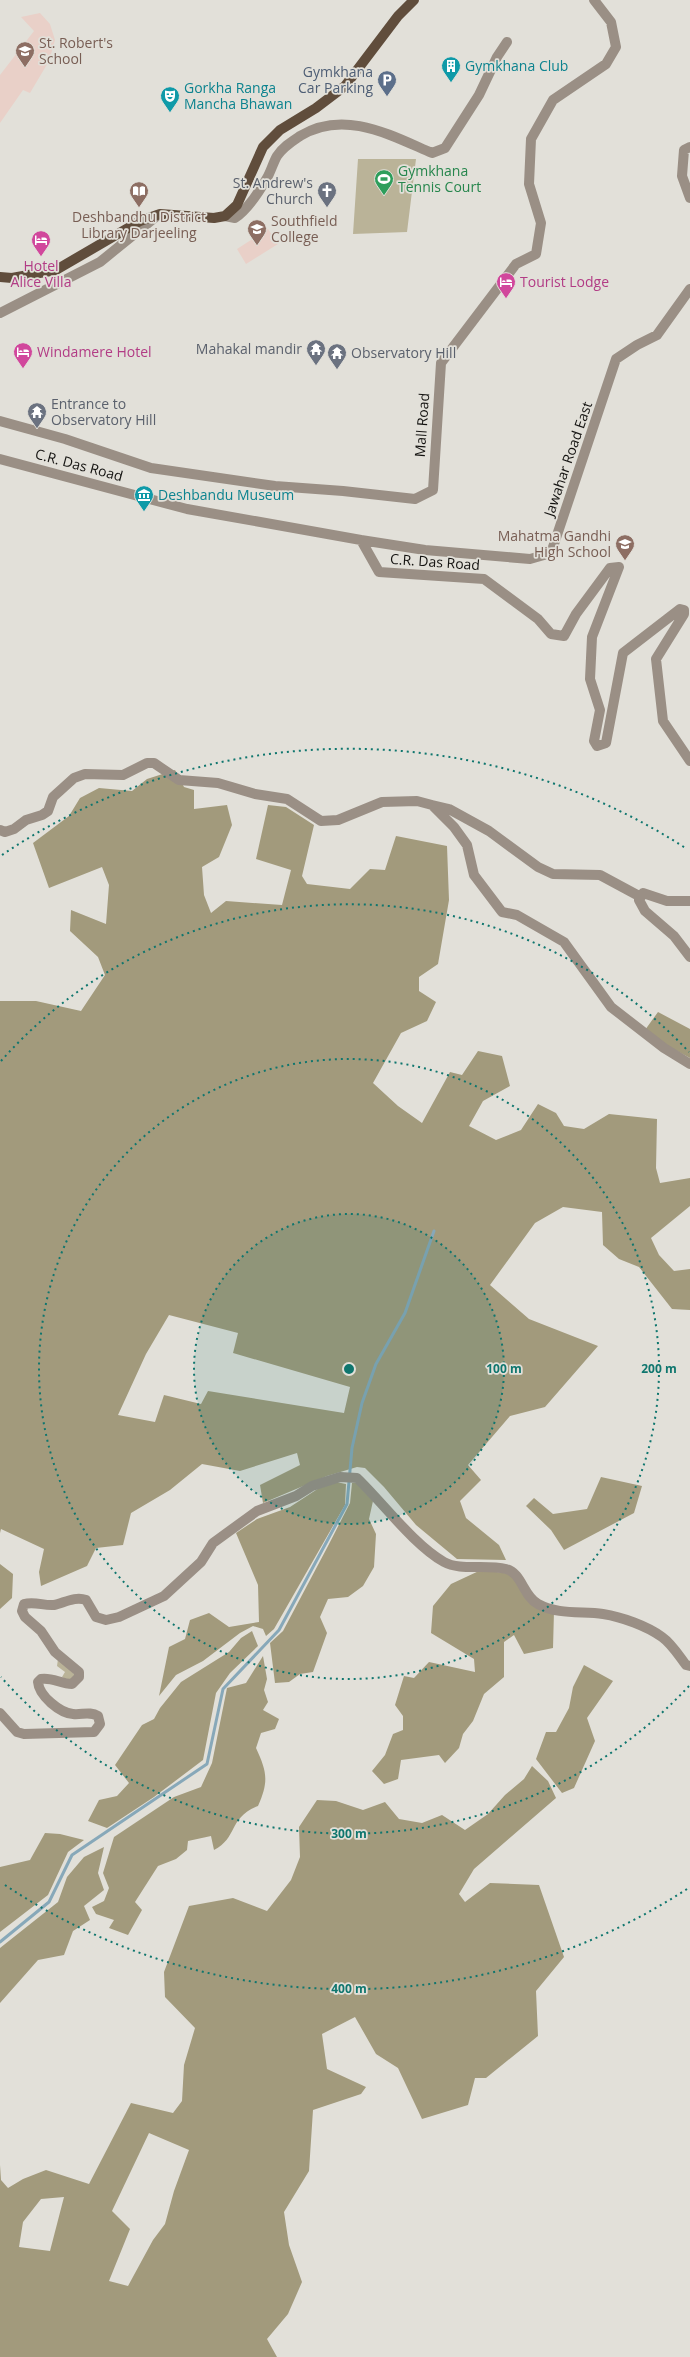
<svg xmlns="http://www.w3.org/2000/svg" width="690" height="2357" viewBox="0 0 690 2357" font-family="'Open Sans',sans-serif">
<rect width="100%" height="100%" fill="#e2e0d9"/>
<path fill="#e9d0c8" d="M40 13 50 24 55 40 49 61 30 93 23 90 0 123V75L34 31 21 17Z
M268 229 278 244 246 264 237 249Z"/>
<path fill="#bab398" d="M358 159H416L407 232 353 234Z
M58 1659 75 1675 69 1681 62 1677 65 1672 57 1666Z"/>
<path fill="#a29a7c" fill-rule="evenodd" d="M175 770 184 787 194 790V809L227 805 232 825 219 857 202 867 204 895 211 913 226 901 282 905 291 870 256 859 268 805 286 807 314 825 302 876 307 884 350 889 370 869 385 870 396 836 447 846 449 900 438 964 419 977V991L436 1002 427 1021 401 1033 373 1083 398 1106 422 1123 450 1072 462 1075 478 1051 502 1056 510 1086 483 1101 469 1126 496 1140 521 1130 538 1104 556 1113 564 1126 584 1129 609 1114 657 1119 656 1168 660 1183 690 1178V1206L651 1238 659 1255 674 1271 690 1269V1310L672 1309 639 1267 619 1259 603 1245 602 1212 563 1207 535 1223 490 1285 529 1319 598 1346 545 1407 510 1416 468 1465 481 1480 460 1501 466 1518 499 1545 506 1560 457 1559 416 1525 384 1487 365 1468 357 1467 327 1476 263 1503 260 1485 300 1465 297 1453 240 1471 202 1464 170 1490 131 1513 123 1545 96 1548 87 1566 41 1586 39 1572 44 1549 1 1529 0 1533V1001H36L81 1011 105 975 98 957 70 931 71 910 106 924 109 885 102 867 49 888 33 843 69 816 80 798 99 788 132 791 147 779ZM169 1315 238 1333 233 1353 350 1387 344 1413 208 1391 201 1404 164 1395 155 1422 118 1415 146 1354Z
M658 1012 690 1029V1058L666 1045 645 1030Z
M601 1477 642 1486 634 1513 564 1550 551 1530 526 1506 534 1498 553 1514 587 1509Z
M336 1482 346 1484 345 1505 274 1629 266 1636 263 1629 253 1626 240 1633 203 1661 176 1675 159 1696 169 1647 185 1639 190 1620 209 1613 229 1627 259 1622 258 1585 236 1533 257 1519 290 1507 319 1488Z
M352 1483H358L373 1501 369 1519 376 1534 374 1567 363 1586 348 1597 328 1599 320 1617 327 1633 313 1672 300 1674 289 1682 275 1683 270 1643 283 1631 328 1546 350 1503Z
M0 1564 13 1574 12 1598 0 1609Z
M481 1570 511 1574 517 1582 554 1611 553 1648 524 1654 514 1635 504 1642V1677L484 1694 473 1721 463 1734 459 1748 445 1763 439 1755 401 1760 398 1779 384 1784 372 1771 385 1755 393 1734 403 1730V1716L395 1705 404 1676 414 1678 429 1662 475 1672 474 1659 431 1633 433 1606 451 1584Z
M252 1631 258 1646 230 1673 216 1693 203 1760 154 1797 107 1828 88 1821 99 1800 117 1796 129 1783 115 1765 142 1725 154 1719 160 1708 181 1682 229 1652 241 1638Z
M263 1656 267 1679 264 1690 268 1702 263 1710 279 1719 275 1729 261 1733 256 1748C267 1772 269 1781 258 1806 228 1818 238 1838 214 1850L211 1836 188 1841 187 1850 176 1859 158 1866 135 1902 142 1910 128 1935 109 1928 114 1920 96 1914 92 1907 104 1901 109 1888 103 1873 114 1837 174 1797 201 1787 212 1763 227 1688 246 1683Z
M584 1665 613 1681 587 1718 595 1741 574 1788 562 1793 536 1759 546 1732H556L569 1708 573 1687Z
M532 1766 548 1781 556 1798 474 1869 459 1894 465 1902 490 1883 539 1885 564 1957 536 1991 538 2036 486 2078H475L468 2105 422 2119 398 2068 376 2054 355 2017 322 2034 327 2069 366 2087 361 2094 313 2110 309 2171 284 2212 289 2245 302 2282 288 2314 267 2339 277 2357H0V2165L1 2180 8 2188 23 2179 46 2170 89 2184 131 2103 173 2113 182 2101 184 2065 195 2028 165 1997 164 1972 189 1906 233 1898 267 1911 291 1880 300 1857 299 1827 317 1800 336 1801 363 1810 385 1802 399 1819 422 1823 442 1815 465 1830 488 1814 505 1795 524 1779ZM149 2133 189 2150 174 2191 165 2224 153 2240 128 2286 109 2281 130 2229 112 2211ZM64 2197 50 2251 19 2247 23 2222 41 2199Z
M45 1833 60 1834 84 1840 68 1852 48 1895 0 1932V1867L30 1860Z
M104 1847 98 1873 104 1890 84 1906 90 1920 73 1931 64 1955 38 1960 0 2003V1948L58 1902 67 1877 84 1857Z"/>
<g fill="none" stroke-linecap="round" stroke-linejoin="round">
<path stroke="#87a8b9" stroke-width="3" d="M0 1942 49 1902 72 1855 207 1764 223 1689 279 1630 347 1504 352 1448 362 1403 376 1364 405 1313 434 1231"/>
<path stroke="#9a8f85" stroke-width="10" d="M690 147 684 150 682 176 690 198
M225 216 235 218C248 209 259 192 267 178 271 171 273 163 277 156 283 147 291 142 300 136 344 109 390 135 432 153L445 148 479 95 497 57 507 42
M0 313 100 262 158 215
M0 421 65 439 151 468 275 486 343 491 415 499 433 490 441 363 516 264 536 254 541 223 529 184 531 139 553 100 606 64 616 47 611 22 594 0
M0 459 187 509 361 540 379 572 484 579 538 619 551 634 564 636 576 614 610 568 619 567 592 637 590 679 600 710 594 741 597 746 606 743 623 653 680 609 684 610V614L656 659 663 721 690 761
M361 540 425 550 530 559 551 553 616 359 637 345 657 335 690 289
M432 805 449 809 489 831 538 867 553 874 600 875 639 896
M0 830 5 832 14 829 26 820 42 815 48 811 53 797 74 778 85 774 123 775 147 763H154L179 780 218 783 255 794 287 799 321 821 338 820 382 802 417 801 432 805 454 827 467 845 474 875 502 912 517 915 564 942 611 1007 664 1048 690 1064
M690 901H667L643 893 639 900 645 911 674 936 690 957
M0 1713 17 1732 24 1734 94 1732 100 1724 98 1716C90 1711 82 1715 73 1714 60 1713 39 1696 38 1682L41 1679C52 1677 61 1684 72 1684L79 1677V1672L55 1652 41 1631 25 1617 22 1611 24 1604C35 1601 44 1606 54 1605 64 1603 75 1596 86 1600L96 1617 106 1620 119 1617 164 1596 201 1562 213 1543 257 1511 296 1496 312 1486 340 1477 357 1478C383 1503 414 1545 444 1562 460 1571 486 1564 506 1569 522 1573 523 1596 538 1604 558 1615 582 1611 603 1614 622 1617 647 1626 662 1637 672 1644 679 1656 686 1665L690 1666"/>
<path stroke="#604d3c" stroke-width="10" d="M0 277 12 278 56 270 140 221 160 214 214 218 225 216 237 205 263 147 280 130 316 108 345 86 398 16 414 0"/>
</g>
<circle cx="349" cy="1369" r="155" fill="#0f766e" fill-opacity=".12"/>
<g fill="none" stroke="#0f766e" stroke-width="2" stroke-dasharray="2 4">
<circle cx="349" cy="1369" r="155"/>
<circle cx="349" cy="1369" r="310"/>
<path d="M689 1686A465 465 0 0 1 1 1677M1 1061A465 465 0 0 1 689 1052"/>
<path d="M687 1889A620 620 0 0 1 2 1883M2 855A620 620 0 0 1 687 849"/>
</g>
<defs>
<g id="school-pin" transform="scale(1)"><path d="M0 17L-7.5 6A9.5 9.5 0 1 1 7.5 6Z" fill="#8d6e63" stroke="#e2e0d9"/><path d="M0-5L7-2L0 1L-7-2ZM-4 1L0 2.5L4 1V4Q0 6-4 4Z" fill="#fff"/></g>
<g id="building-pin" transform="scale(1)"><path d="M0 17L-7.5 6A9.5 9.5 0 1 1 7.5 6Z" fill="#0f9aa8" stroke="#e2e0d9"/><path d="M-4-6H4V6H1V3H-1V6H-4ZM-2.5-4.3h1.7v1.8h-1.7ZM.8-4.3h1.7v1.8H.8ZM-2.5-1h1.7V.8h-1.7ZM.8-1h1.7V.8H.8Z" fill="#fff"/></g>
<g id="parking-pin" transform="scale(1)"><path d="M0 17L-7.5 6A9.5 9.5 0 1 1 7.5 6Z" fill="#5c6f8a" stroke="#e2e0d9"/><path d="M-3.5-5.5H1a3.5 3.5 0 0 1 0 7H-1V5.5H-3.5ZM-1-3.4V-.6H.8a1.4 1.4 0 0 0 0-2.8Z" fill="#fff"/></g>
<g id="theatre-pin" transform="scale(1)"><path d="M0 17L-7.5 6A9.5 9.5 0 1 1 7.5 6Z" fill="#0f9aa8" stroke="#e2e0d9"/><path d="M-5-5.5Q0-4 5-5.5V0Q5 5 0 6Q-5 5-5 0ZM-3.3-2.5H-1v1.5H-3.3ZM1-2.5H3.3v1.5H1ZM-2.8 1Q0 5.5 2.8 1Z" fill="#fff"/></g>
<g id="stadium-pin" transform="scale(1)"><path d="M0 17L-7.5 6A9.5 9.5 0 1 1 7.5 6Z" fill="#2e9e5b" stroke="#e2e0d9"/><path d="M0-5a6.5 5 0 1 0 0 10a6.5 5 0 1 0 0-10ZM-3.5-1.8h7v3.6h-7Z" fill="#fff"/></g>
<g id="library-pin" transform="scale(1)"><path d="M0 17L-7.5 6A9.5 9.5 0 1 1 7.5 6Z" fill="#8d6e63" stroke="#e2e0d9"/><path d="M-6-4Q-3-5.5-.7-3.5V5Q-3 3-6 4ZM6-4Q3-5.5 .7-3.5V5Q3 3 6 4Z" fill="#fff"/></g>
<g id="church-pin" transform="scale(1)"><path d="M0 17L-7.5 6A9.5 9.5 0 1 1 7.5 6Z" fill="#6b7280" stroke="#e2e0d9"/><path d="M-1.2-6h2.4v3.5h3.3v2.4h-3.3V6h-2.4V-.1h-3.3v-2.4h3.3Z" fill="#fff"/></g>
<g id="university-pin" transform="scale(1)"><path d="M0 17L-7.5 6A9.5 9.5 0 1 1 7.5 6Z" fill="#8d6e63" stroke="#e2e0d9"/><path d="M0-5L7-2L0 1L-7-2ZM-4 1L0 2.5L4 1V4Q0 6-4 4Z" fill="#fff"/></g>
<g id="hotel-pin" transform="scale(1)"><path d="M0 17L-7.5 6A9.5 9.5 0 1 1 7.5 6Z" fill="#d1479c" stroke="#e2e0d9"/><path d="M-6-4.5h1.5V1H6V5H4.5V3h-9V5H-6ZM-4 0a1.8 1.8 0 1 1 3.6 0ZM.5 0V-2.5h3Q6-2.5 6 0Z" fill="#fff"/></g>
<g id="temple-pin" transform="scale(1)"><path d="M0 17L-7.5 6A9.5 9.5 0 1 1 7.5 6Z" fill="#6b7280" stroke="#e2e0d9"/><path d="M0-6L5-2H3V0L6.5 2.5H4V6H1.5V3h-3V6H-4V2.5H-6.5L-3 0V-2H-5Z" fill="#fff"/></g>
<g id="museum-pin" transform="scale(1)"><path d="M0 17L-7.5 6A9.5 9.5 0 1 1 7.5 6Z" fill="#0f9aa8" stroke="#e2e0d9"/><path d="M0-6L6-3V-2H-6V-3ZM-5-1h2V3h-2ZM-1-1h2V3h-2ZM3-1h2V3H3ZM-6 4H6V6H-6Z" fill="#fff"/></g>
</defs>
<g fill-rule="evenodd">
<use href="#school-pin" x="25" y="51"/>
<use href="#building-pin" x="451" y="66"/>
<use href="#parking-pin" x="387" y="80"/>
<use href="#theatre-pin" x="170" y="96"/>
<use href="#stadium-pin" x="384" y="179"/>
<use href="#library-pin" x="139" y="191"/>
<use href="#church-pin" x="327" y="191"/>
<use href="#university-pin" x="257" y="229"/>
<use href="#hotel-pin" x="41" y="240"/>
<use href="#hotel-pin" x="506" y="282"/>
<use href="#temple-pin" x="316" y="349"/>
<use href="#hotel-pin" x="23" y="352"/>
<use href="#temple-pin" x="337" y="353"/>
<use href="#temple-pin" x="37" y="412"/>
<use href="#museum-pin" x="144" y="495"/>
<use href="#school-pin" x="625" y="544"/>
</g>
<g text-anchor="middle" stroke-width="3.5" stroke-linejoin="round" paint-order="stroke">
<g font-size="14" fill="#785e54" stroke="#e2e0d9" text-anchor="start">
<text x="39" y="48">St. Robert's<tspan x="39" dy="16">School</tspan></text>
<text x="139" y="222" text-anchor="middle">Deshbandhu District<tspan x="139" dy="16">Library Darjeeling</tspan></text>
<text x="271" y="226">Southfield<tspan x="271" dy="16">College</tspan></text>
<text x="611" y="541" text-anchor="end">Mahatma Gandhi<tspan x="611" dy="16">High School</tspan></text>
</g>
<g font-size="14" fill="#0d838f" stroke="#e2e0d9" text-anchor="start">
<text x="465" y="71">Gymkhana Club</text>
<text x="184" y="93">Gorkha Ranga<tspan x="184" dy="16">Mancha Bhawan</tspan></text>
<text x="158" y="500">Deshbandu Museum</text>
</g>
<g font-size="14" fill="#4e5e75" stroke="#e2e0d9" text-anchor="end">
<text x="373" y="77">Gymkhana<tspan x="373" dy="16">Car Parking</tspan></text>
</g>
<g font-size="14" fill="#27864d" stroke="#e2e0d9" text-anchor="start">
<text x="398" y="176">Gymkhana<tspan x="398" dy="16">Tennis Court</tspan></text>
</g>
<g font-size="14" fill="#5b616d" stroke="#e2e0d9" text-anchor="end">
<text x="313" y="188">St. Andrew's<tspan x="313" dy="16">Church</tspan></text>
<text x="302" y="354">Mahakal mandir</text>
<text x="351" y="358" text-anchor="start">Observatory Hill</text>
<text x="51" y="409" text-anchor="start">Entrance to<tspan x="51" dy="16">Observatory Hill</tspan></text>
</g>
<g font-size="14" fill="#b23c85" stroke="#e2e0d9" text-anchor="start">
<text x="41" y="271" text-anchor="middle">Hotel<tspan x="41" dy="16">Alice Villa</tspan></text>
<text x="520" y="287">Tourist Lodge</text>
<text x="37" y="357">Windamere Hotel</text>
</g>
<g font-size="14" fill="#131210" stroke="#e2e0d9">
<text transform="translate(422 425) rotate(-86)" y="5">Mall Road</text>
<text transform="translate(568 459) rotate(-71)" y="5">Jawahar Road East</text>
<text transform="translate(79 465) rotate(15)" y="5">C.R. Das Road</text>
<text transform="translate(435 562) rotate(4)" y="5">C.R. Das Road</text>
</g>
</g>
<circle cx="349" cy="1369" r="6" fill="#0f766e" stroke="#e2e0d9" stroke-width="2"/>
<g font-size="12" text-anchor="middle" font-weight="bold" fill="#0f766e" stroke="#e2e0d9" stroke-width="3.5" stroke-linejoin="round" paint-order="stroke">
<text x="504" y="1373">100 m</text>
<text x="659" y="1373">200 m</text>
<text x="349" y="1838">300 m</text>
<text x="349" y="1993">400 m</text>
</g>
</svg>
